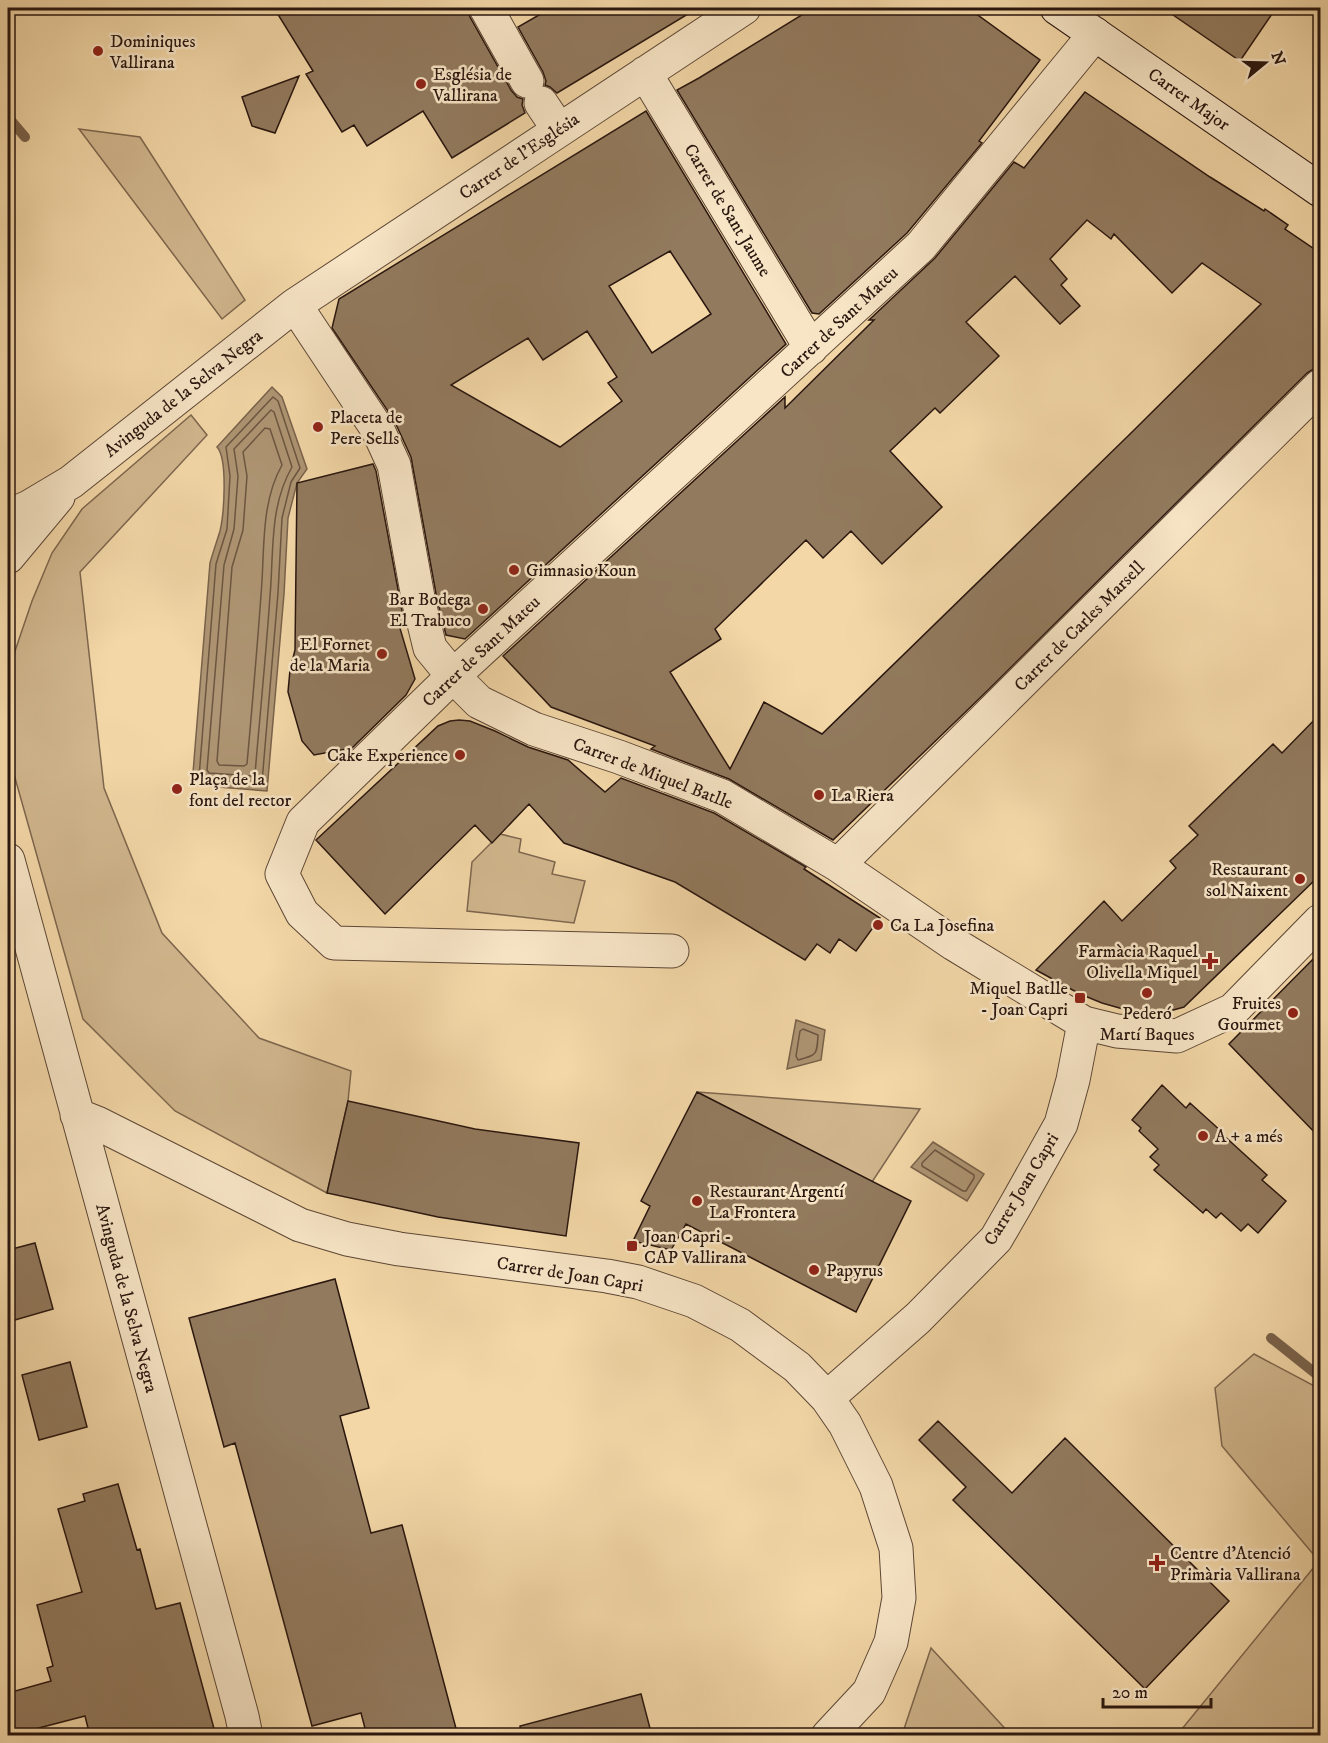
<svg xmlns="http://www.w3.org/2000/svg" width="1328" height="1743" viewBox="0 0 1328 1743" font-family="'IM FELL DW Pica',serif">
<rect width="100%" height="100%" fill="#f3d7a7"/>
<filter id="stains"><feTurbulence type="fractalNoise" baseFrequency=".00333" numOctaves="4"/><feColorMatrix values="0 0 0 0 .2 0 0 0 0 .09 0 0 0 0 .02 0 0 0 .5 -.17"/></filter>
<radialGradient id="worn" r=".72"><stop offset=".6" stop-color="#630" stop-opacity="0"/><stop offset="1" stop-color="#630" stop-opacity=".3"/></radialGradient>
<path fill="#d1b68d" stroke="#7d664e" stroke-width="1.5" d="M79 129 140 137 245 300 222 319Z
M191 415 207 435 80 572 104 788 162 933 259 1038 351 1071 348 1101 327 1193 175 1111 83 1019 8 753V682L12 660 32 601 52 553 82 509Z
M500 834 521 839 519 852 555 862 552 874 585 881 574 923 467 911 472 862Z
M697 1092 920 1109 872 1182Z
M1254 1354 1320 1389V1735H1177L1319 1561 1222 1446 1215 1388Z
M931 1648 1011 1735H902Z"/>
<path fill="#ae9573" stroke="#79624b" stroke-width="1.5" d="M272 387 282 397 307 469 297 483 288 518 284 594 267 791 192 785 210 563C213 552 217 541 220 531 224 514 228 459 217 447Z
M796 1020 825 1030 821 1060 787 1069Z
M933 1142 984 1174 967 1201 911 1167Z"/>
<g fill="none" stroke-linecap="round" stroke-linejoin="round">
<path stroke="#6c5641" stroke-width="1.5" d="M273 397 278 401 300 468 291 482 282 518 278 593 262 782 259 784 201 780 199 777 216 564 227 529 230 476 226 447Z
M271 410 274 412 292 467C269 507 274 552 270 596 266 655 260 714 255 774L252 776 209 773 207 770 224 565 234 529 238 476 234 449Z
M265 428 270 429 282 465C260 504 265 552 261 595 257 651 252 708 247 764L244 766 219 765 217 761 232 567 243 530 247 476 243 452Z
M803 1029 818 1035C817 1055 817 1055 798 1060L796 1056 800 1031Z
M935 1150 974 1175V1178L966 1191H963L922 1166V1163Z"/>
<path stroke="#79624b" stroke-width="10" d="M8 117 25 137
M1271 1338 1320 1377"/>
</g>
<path fill="#927a5e" stroke="#29160f" stroke-width="1.5" fill-rule="evenodd" d="M274 8H467L470 17 511 90 517 97 523 99 522 105 525 113 452 158 423 111 367 146 354 125 342 132 306 74 313 71Z
M551 8H698L557 93 550 87 545 85 546 81 543 72 518 27Z
M813 8H968L1040 60 979 141 982 143 907 233 819 314 812 313 677 90 699 78Z
M1163 8H1276L1240 61Z
M299 76 275 133 252 126 242 97Z
M1085 92 1210 177 1264 211 1265 209 1288 225 1285 229 1320 253V368H1315L1307 373 983 695 833 840 729 779 651 749 655 746 551 707 503 656 785 397V408L874 320H869L935 258 1014 162 1024 168ZM1087 220 1111 239 1114 234 1172 293 1202 263 1261 304 1128 436 822 734 764 702 730 769 670 672 721 639 715 629 806 540 823 558 851 531 882 564 942 507 890 451 935 408 940 413 999 356 966 322 1015 276 1060 324 1080 306 1061 285 1067 279 1050 259Z
M646 111 786 344 465 639 446 635 437 599 411 457 394 420 332 328 339 299ZM670 251 711 314 652 353 609 286ZM587 331 617 377 608 383 622 401 560 447 451 385 528 338 543 360Z
M373 464 376 471 405 627 399 625 415 679 406 695 352 748 314 755 302 741 288 692 290 670 295 650 297 483Z
M1320 714V875L1184 1007 1159 1014 1130 1011 1102 1003 1080 994 1036 970 1104 901 1122 921 1176 868 1170 861 1198 835 1189 826 1273 744 1282 753Z
M459 720 470 721 495 731 528 747 568 760 605 792 621 778 714 813 806 867 804 869 880 918 856 951 839 939 830 953 817 944 805 960 675 882 564 843 529 804 492 843 475 825 385 914 316 840 438 726 450 721Z
M1320 952V1138L1229 1044Z
M1162 1085 1186 1108 1190 1103 1222 1132 1221 1133 1267 1175 1262 1180 1286 1201 1258 1233 1248 1224 1241 1231 1221 1213 1216 1218 1206 1209 1203 1213 1154 1170 1159 1165 1150 1157 1158 1149 1139 1131 1141 1128 1132 1120Z
M697 1092 911 1201 856 1312 686 1224 671 1250 633 1241 650 1206 641 1201Z
M348 1101 475 1129 579 1143 566 1236 438 1217 327 1193Z
M35 1243 53 1309 8 1322V1250Z
M335 1279 369 1408 340 1416 371 1533 402 1525 458 1736H367L361 1713 312 1726 235 1443 224 1447 189 1318Z
M70 1362 87 1427 39 1440 22 1375Z
M938 1421 1012 1493 1065 1438 1229 1601 1145 1689 953 1500 966 1487 919 1440Z
M118 1484 137 1550 140 1549 156 1609 180 1603 216 1736H90L85 1716 8 1736V1693L51 1681 47 1668 53 1666 37 1605 82 1592 58 1509 85 1501 83 1494Z
M641 1694 652 1736H521L520 1726Z"/>
<g fill="none" stroke-linecap="round" stroke-linejoin="round">
<g stroke="#5c4635" stroke-width="35">
<path id="street" d="M486 8 527 81
M645 73 811 348
M541 103 559 130
M295 305 378 430 394 465 419 603 430 648 453 676 479 702 534 729 619 757 722 796 838 865 954 944 1084 1023 1117 1031 1177 1036 1233 1010 1320 921
M8 516 29 507 71 482 295 305 744 8
M8 557 58 497
M8 860 242 1716 246 1736
M838 865 1320 386
M672 951 334 943 302 913 282 874 303 822 453 676 921 246 1095 34
M77 1115 97 1123 300 1225 347 1239 399 1249 607 1276 638 1282 694 1301 740 1325 797 1367 827 1398 845 1424 876 1486 896 1548 899 1598 891 1642 869 1692 828 1736
M827 1398 918 1318 996 1239 1018 1201 1061 1124 1073 1080 1084 1023"/>
</g>
<g stroke="#29160f" stroke-width="35">
<path id="secondary" d="M1057 8 1320 190"/>
</g>
<use href="#street" stroke="#f7e5c6" stroke-width="33"/>
<use href="#secondary" stroke="#f7e5c6" stroke-width="33"/>
</g>
<g fill="#8f2418" stroke="#f7e5c6" stroke-width="2">
<circle cx="98" cy="51" r="6"/>
<circle cx="421" cy="84" r="6"/>
<circle cx="318" cy="427" r="6"/>
<circle cx="514" cy="570" r="6"/>
<circle cx="483" cy="609" r="6"/>
<circle cx="382" cy="654" r="6"/>
<circle cx="460" cy="755" r="6"/>
<circle cx="177" cy="789" r="6"/>
<circle cx="819" cy="795" r="6"/>
<circle cx="1300" cy="879" r="6"/>
<circle cx="878" cy="925" r="6"/>
<path d="M1207 952h6v6h6v6h-6v6h-6v-6h-6v-6h6z"/>
<circle cx="1147" cy="993" r="6"/>
<rect x="1074" y="992" width="12" height="12" rx="3"/>
<circle cx="1293" cy="1013" r="6"/>
<circle cx="1203" cy="1136" r="6"/>
<circle cx="697" cy="1201" r="6"/>
<rect x="626" y="1240" width="12" height="12" rx="3"/>
<circle cx="814" cy="1270" r="6"/>
<path d="M1154 1554h6v6h6v6h-6v6h-6v-6h-6v-6h6z"/>
</g>
<g text-anchor="middle" stroke-width="5" stroke-linejoin="round" paint-order="stroke">
<g font-size="18" fill="#29160f" stroke="#f7e5c6" text-anchor="start">
<text x="110" y="47">Dominiques<tspan x="110" dy="21">Vallirana</tspan></text>
<text x="433" y="80">Església de<tspan x="433" dy="21">Vallirana</tspan></text>
<text x="330" y="423">Placeta de<tspan x="330" dy="21">Pere Sells</tspan></text>
<text x="526" y="576">Gimnasio Koun</text>
<text x="471" y="605" text-anchor="end">Bar Bodega<tspan x="471" dy="21">El Trabuco</tspan></text>
<text x="370" y="650" text-anchor="end">El Fornet<tspan x="370" dy="21">de la Maria</tspan></text>
<text x="448" y="761" text-anchor="end">Cake Experience</text>
<text x="189" y="785">Plaça de la<tspan x="189" dy="21">font del rector</tspan></text>
<text x="831" y="801">La Riera</text>
<text x="1288" y="875" text-anchor="end">Restaurant<tspan x="1288" dy="21">sol Naixent</tspan></text>
<text x="890" y="931">Ca La Josefina</text>
<text x="1198" y="957" text-anchor="end">Farmàcia Raquel<tspan x="1198" dy="21">Olivella Miquel</tspan></text>
<text x="1068" y="994" text-anchor="end">Miquel Batlle<tspan x="1068" dy="21">- Joan Capri</tspan></text>
<text x="1281" y="1009" text-anchor="end">Fruites<tspan x="1281" dy="21">Gourmet</tspan></text>
<text x="1147" y="1019" text-anchor="middle">Pederó<tspan x="1147" dy="21">Martí Baques</tspan></text>
<text x="1215" y="1142">A + a més</text>
<text x="709" y="1197">Restaurant Argentí<tspan x="709" dy="21">La Frontera</tspan></text>
<text x="644" y="1242">Joan Capri -<tspan x="644" dy="21">CAP Vallirana</tspan></text>
<text x="826" y="1276">Papyrus</text>
<text x="1170" y="1559">Centre d'Atenció<tspan x="1170" dy="21">Primària Vallirana</tspan></text>
</g>
<g font-size="18" fill="#29160f" stroke="#f7e5c6">
<text transform="translate(1189 99) rotate(35)" y="6">Carrer Major</text>
<text transform="translate(519 156) rotate(-34)" y="6">Carrer de l'Església</text>
<text transform="translate(728 210) rotate(59)" y="6">Carrer de Sant Jaume</text>
<text transform="translate(839 322) rotate(-43)" y="6">Carrer de Sant Mateu</text>
<text transform="translate(183 393) rotate(-38)" y="6">Avinguda de la Selva Negra</text>
<text transform="translate(1079 626) rotate(-45)" y="6">Carrer de Carles Marsell</text>
<text transform="translate(481 651) rotate(-43)" y="6">Carrer de Sant Mateu</text>
<text transform="translate(653 773) rotate(21)" y="6">Carrer de Miquel Batlle</text>
<text transform="translate(1021 1189) rotate(-59)" y="6">Carrer Joan Capri</text>
<text transform="translate(570 1274) rotate(9)" y="6">Carrer de Joan Capri</text>
<text transform="translate(127 1298) rotate(75)" y="6">Avinguda de la Selva Negra</text>
</g>
</g>
<rect width="1328" height="1743" fill="none" stroke="#f3d7a7" stroke-width="30"/>
<rect x="9" y="9" width="1310" height="1725" fill="none" stroke="#29160f" stroke-width="3"/>
<rect x="15" y="15" width="1298" height="1713" fill="none" stroke="#29160f" stroke-width="1.5"/>
<g transform="translate(1265 63) rotate(71)" stroke="#f7e5c6" stroke-width="4.5" paint-order="stroke">
<path d="M0-4.5L10 22L0 15L-10 22Z" fill="#29160f"/>
<text y="-9" font-size="16" font-weight="bold" text-anchor="middle" fill="#29160f">N</text>
</g>
<path d="M1103 1698v9h108v-9" fill="none" stroke="#29160f" stroke-width="3"/>
<text x="1112" y="1698" font-size="18" fill="#29160f" stroke="#f7e5c6" stroke-width="4.5" paint-order="stroke">20 m</text>
<rect width="100%" height="100%" filter="url(#stains)"/>
<rect width="100%" height="100%" fill="url(#worn)"/>
</svg>
